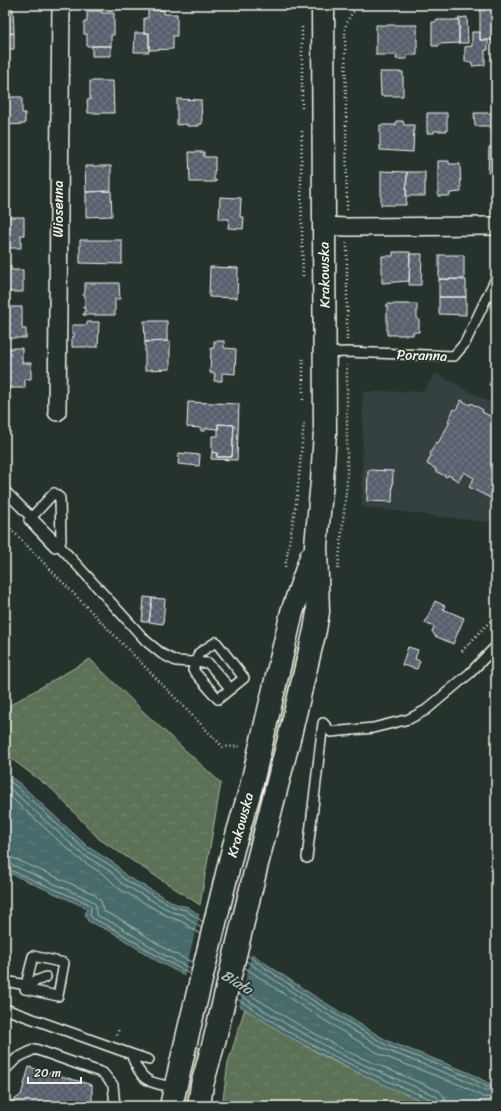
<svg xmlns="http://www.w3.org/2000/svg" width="501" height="1111" viewBox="0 0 501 1111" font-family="Sriracha,sans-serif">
<defs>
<pattern id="grass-tufts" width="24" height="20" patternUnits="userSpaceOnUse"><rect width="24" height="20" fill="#5c7155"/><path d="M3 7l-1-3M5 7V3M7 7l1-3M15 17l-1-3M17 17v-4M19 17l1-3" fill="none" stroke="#74866d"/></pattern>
<pattern id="forest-crowns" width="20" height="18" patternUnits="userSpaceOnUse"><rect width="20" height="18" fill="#5c7155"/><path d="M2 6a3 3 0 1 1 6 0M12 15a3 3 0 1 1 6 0" fill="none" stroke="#74866d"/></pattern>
<pattern id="water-ripples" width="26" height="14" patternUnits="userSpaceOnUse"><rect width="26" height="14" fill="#466b6a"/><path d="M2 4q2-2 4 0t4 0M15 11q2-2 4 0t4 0" fill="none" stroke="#61817f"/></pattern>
<pattern id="building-cross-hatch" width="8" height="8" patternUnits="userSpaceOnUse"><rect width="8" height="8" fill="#58616e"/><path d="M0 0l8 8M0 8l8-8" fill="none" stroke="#717883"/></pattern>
</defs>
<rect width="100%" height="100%" fill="#26332d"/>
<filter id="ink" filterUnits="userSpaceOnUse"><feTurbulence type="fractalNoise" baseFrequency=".025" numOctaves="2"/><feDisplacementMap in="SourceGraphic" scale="8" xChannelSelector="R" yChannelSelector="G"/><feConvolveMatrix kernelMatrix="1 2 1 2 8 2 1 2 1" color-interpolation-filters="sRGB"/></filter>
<g filter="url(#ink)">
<path fill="#354140" d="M435 373 496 406V514L486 522 362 507 363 392 424 391Z"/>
<path fill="url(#grass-tufts)" stroke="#a8b19e" d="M295 647 300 648V650L251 844 245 843Z
M194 1046 201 1048 189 1106H180Z"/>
<path fill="url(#forest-crowns)" stroke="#a8b19e" d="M90 659 146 714 221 783 200 905 99 839 53 790 5 754V708Z
M245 1008C277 1029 309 1049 343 1066 373 1080 405 1093 436 1106H222L228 1063Z"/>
<path fill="url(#water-ripples)" stroke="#8ca19c" d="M5 773 19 783 88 847 115 864 126 876 176 904 188 907 256 957 311 994 371 1031 388 1041 470 1073 488 1083H496V1106H436L391 1088 342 1065 286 1035 226 997 157 961 112 932 88 921 85 915 87 908 5 871Z"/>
<path fill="#26332d" d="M200 913 252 952 239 1007 184 977Z"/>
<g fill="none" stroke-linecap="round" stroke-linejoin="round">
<path stroke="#aebbb6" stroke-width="1" d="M5 778 16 786 85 850 113 867 124 879 174 907 186 910 203 922
M5 784 82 854 110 871 121 883 172 912 184 915 201 928
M5 792 78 858 106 876 118 888 169 917 181 921 200 934
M5 857 13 858 94 894 101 901 103 911 120 919 164 948 193 963
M5 863 10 864 91 900 96 905V915L117 925 161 953 191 969
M5 868 89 904 91 907 90 915 92 918 114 929 159 957 190 974
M247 955 309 998 386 1045 468 1076 487 1087H496
M246 961 307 1002 384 1049 466 1081 485 1091 496 1092
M244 967 303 1007 381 1055 463 1086 483 1097 496 1098
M239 988 294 1022 348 1052 439 1091 445 1098 447 1106
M238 994 291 1027 346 1057 436 1096 440 1101 441 1106
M237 999C254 1009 271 1021 289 1032 335 1059 384 1080 433 1100L435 1103 436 1106"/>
</g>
<path fill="url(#building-cross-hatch)" stroke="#f4f1e8" d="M485 5H496V40H480V10H485Z
M5 9H13L14 33 5 34Z
M148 10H164V14H177V36H173V49L149 50V33H144V18H148Z
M87 11H102V13H114V35H111V46H87V34H84V22H87Z
M467 17 468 43H459V18Z
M436 20H459V43L439 44V46H432V22H436Z
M376 25H417V55H407V59H396L397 55H376Z
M472 32H480V40H488V50H485V65L472 66V62H465V47L472 46Z
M14 33V49H5V34Z
M135 33H149V52H134Z
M92 46H111V56H92Z
M380 72H403V96H381Z
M90 81H113L114 113H88L87 100H90Z
M5 93H8V97H22V113H25V124L5 125Z
M177 99 201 100 202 124H199V126H187V124L177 125Z
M427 113H447V131H434V133H427Z
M474 113H496V128H490V126H475Z
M396 121H403L404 125H414L413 152 380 150V125H396Z
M489 147 496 148V173H488Z
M189 152H204V157H215V171H214V180H216V182H190Z
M438 161H449V164H460L461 192 450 193V196H438Z
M85 166H111V191L86 192Z
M381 171 407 172 406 205H381Z
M407 172H425V196H406Z
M111 191 112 216 86 217V192Z
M220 197 241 198 240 217H244L243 229 228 228 229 219H219Z
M8 215V217H24V235H21V248H5V216Z
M80 240H122V264L80 263Z
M393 252H410L409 281 382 283V256H393Z
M410 254H422L421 285H409Z
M439 255H464V279H439Z
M5 266H11V270H23V292H8V290H5Z
M210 267 238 268 237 298 209 297Z
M439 279 466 280V297H439Z
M85 283H119L120 299H115V315H83V314L85 313V308H83V306H85V296L83 295 85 292Z
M439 297H466V315L439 314Z
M5 304H10V307H22V329H26V338H8V327H5Z
M387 304H417V319H419V332H413V335H387Z
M144 321H167V341L145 342Z
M87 322H99L98 347H72V337H74V333H72V325H87Z
M167 341 170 342V369L145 370V342Z
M214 341H224V348L236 349 235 374 222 373V381H214L215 373H210L211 348H214Z
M5 348H22V363H31V379H25V388H9L8 398H5Z
M496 373V389L489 385Z
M461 400 470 405 471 403 483 410 482 412 496 419V492L492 499 469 487 474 478 464 472 459 481 448 475 447 477 435 471 436 469 427 464 431 455 430 454 436 442 438 443 450 422 448 421 454 409 456 410Z
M188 402 239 404 237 460 211 459 212 452 217 453V457H232L234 425 218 424V429L206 428 205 431H201V428L187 427Z
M218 424 234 425 232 457H217V453L212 452V436H218Z
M179 453 200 455 199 466 178 464Z
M368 470 393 471 392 502 367 501Z
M144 597 152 598 149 622H142Z
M152 598 165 599 163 624 149 622Z
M435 601 445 606 443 609 464 618 453 644 435 636 432 631 434 627 425 623Z
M408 647 418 650 415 659 420 661 417 669 402 665Z
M29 1067 92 1085V1106H5V1103L8 1104 21 1095Z"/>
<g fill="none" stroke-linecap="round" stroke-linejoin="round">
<g stroke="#f4f1e8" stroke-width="12">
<path id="lane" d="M325 353 347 352 454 356 465 343 496 278
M5 491 58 544 146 641 162 654 176 661 208 663 230 688
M54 493 60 498 61 541 55 547 29 520Z
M216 642 244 678 218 699 193 670 199 653Z
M323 723 331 732 373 728 409 719 426 710 470 673 496 646
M307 858 323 723
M33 956 64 963 58 996 25 989Z
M5 981 26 985 46 977
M5 1009 131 1054C141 1081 147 1083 175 1087
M131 1054 149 1060
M5 1070 17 1058 35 1049 103 1073 113 1085 115 1106"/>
</g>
<g stroke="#f4f1e8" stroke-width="20">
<path id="street" d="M323 226 347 227 496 226
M57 412 61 5"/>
</g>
<g stroke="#f4f1e8" stroke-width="25">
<path id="secondary" d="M171 1106 190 1025 233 849 251 787 292 612 311 557
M199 1106 202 1085 214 1042 257 864 290 735 315 630 318 612 316 545 322 481 325 432 323 5"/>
</g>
<path stroke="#f4f1e8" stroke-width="2.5" stroke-dasharray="1 3" stroke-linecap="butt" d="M302 27V108
M302 131 301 181 303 278
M347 210 345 28C348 18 352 11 362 5
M347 340V243
M303 359V402
M5 523 223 747 242 746
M285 567 297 497 304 421
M338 569 347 483V365
M462 651 496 615
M117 1035 119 1028"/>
<use href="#lane" stroke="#26332d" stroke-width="9"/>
<use href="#street" stroke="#26332d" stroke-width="17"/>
<use href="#secondary" stroke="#26332d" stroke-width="22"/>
</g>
</g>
<g text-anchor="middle" stroke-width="3.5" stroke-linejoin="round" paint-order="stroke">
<g font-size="14" fill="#f4f1e8" stroke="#26332d">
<text transform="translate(58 209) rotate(-90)" y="5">Wiosenna</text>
<text transform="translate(324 275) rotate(-91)" y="5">Krakowska</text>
<text transform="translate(422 355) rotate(2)" y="5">Poranna</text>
<text transform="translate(240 825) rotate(-75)" y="5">Krakowska</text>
</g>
<g font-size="15" font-style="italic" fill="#aebbb6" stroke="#26332d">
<text transform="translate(237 982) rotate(31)" y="5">Biała</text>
</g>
</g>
<rect width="501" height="1111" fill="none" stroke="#26332d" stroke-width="20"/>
<rect x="10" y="10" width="481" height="1091" fill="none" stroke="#f4f1e8" stroke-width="1.5" filter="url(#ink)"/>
<path d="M28 1077v6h53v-6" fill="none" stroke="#f4f1e8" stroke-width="2"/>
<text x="34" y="1077" font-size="12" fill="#f4f1e8" stroke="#26332d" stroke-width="3" paint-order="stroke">20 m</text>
</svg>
